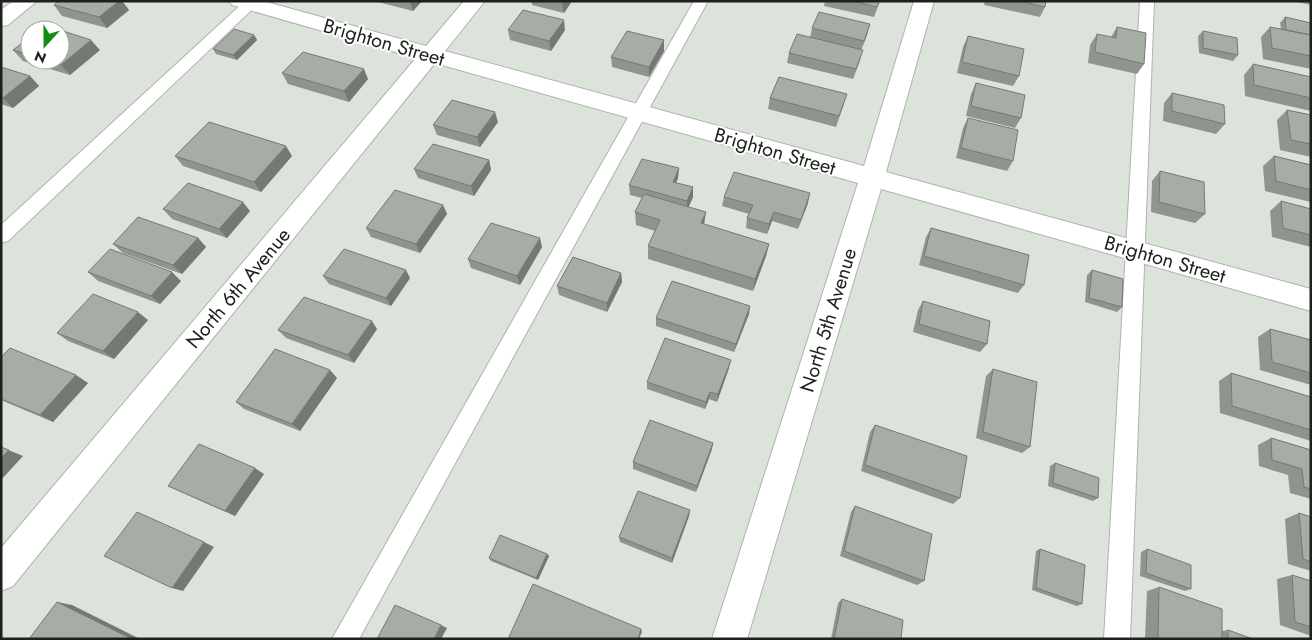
<svg xmlns="http://www.w3.org/2000/svg" width="1312" height="640" viewBox="0 0 1312 640" font-family="Jost,sans-serif">
<rect width="100%" height="100%" fill="#dce3db"/>
<g fill="none" stroke-linecap="round" stroke-linejoin="round">
<g stroke="#adb4ac" stroke-width="2">
<path id="lane" d="M245 1H261L8 241 1 243V225Z
M694 1H708L359 639H332Z
M1140 1H1154L1130 639H1104Z"/>
</g>
<g stroke="#adb4ac" stroke-width="2">
<path id="street" d="M229 1H263L426 46 464 1H485L445 51 864 166 914 1H934L886 172 1311 289V311L881 189 747 639H712L858 183 435 63 13 586 1 591V548L416 58 232 5Z"/>
</g>
<g stroke="#adb4ac" stroke-width="2">
<path id="secondary" d="M13 1H37L8 25 1 26V10Z"/>
</g>
<use href="#lane" fill="#fff" fill-rule="evenodd"/>
<use href="#street" fill="#fff" fill-rule="evenodd"/>
<use href="#secondary" fill="#fff" fill-rule="evenodd"/>
</g>
<path fill="#8f958e" d="M58 1H122L129 10 107 28 62 16 54 5Z
M374 1H422L413 11Z
M532 1H572L564 13 532 5Z
M825 1H880L874 17 824 6Z
M985 1H1046L1045 7 1040 17 984 5Z
M1293 1H1311V5Z
M1285 17 1311 23V69L1263 59 1261 37 1270 27 1281 29 1280 23Z
M870 24 861 50 860 61 853 79 787 63 789 53 810 38 812 28Z
M1117 27 1144 64 1137 74 1088 63 1090 45 1097 34 1111 37Z
M508 30H565L551 51 510 40Z
M1203 31 1238 55 1233 61 1199 53 1198 36Z
M254 35 257 40 237 60 216 54 213 49Z
M968 36 1019 76 1013 86 957 73 963 47Z
M30 37V60H60L100 50 70 75 23 61 13 50Z
M664 51 649 77 612 67 611 57Z
M1253 64 1311 77V111L1245 96 1244 75Z
M1 67 30 76 39 86 13 108 1 104Z
M282 73 368 79 349 102 288 84Z
M976 83 1021 118 1015 128 966 116 971 94Z
M1172 93 1225 124 1216 134 1163 121 1164 103Z
M770 98 844 104 836 127 768 109Z
M1287 110 1311 115V157L1280 150 1277 120Z
M968 118 1013 161 1007 171 956 158 963 128Z
M498 122 480 147 437 135 433 125Z
M175 156H292L261 192 183 166Z
M1274 156 1311 165V202L1265 191 1263 166Z
M489 160 491 170 474 196 418 178 414 169Z
M679 168 678 178 676 183 693 187V197L688 207 704 225 769 244 766 256 753 291 648 259V246L655 231 636 225 635 212 642 198 630 195 629 185Z
M1160 171 1205 214 1195 223 1151 212 1152 181Z
M724 197 808 203 798 229 772 221 767 234 746 228 747 218 749 214 722 206Z
M1281 201 1311 209V247L1272 237 1270 211Z
M443 205 447 214 420 253 371 237 366 228Z
M163 209 250 211 227 238 172 219Z
M931 228 1024 285 1018 293 919 265 926 237Z
M198 238 206 247 182 274 123 253 113 244Z
M542 247 520 285 471 268 468 259Z
M1092 270 1122 307 1117 312 1085 302 1087 275Z
M88 272 181 281 160 304 98 281Z
M621 273 622 282 607 312 559 295 557 286Z
M323 276 410 278 391 306 329 284Z
M923 301 987 344 980 352 913 332 918 310Z
M749 314 734 352 656 326V318Z
M148 320 114 359 68 341 57 333Z
M377 329 354 363 286 338 278 330Z
M1270 329 1311 340V385L1260 370 1258 337Z
M1 357 88 383 53 422 1 400Z
M729 368 717 402 709 399 705 409 647 389V382Z
M993 369 1030 447 1022 453 976 438 986 376Z
M1231 373 1311 397V441L1220 413 1219 381Z
M337 378 300 431 244 409 236 402Z
M875 425 960 498 953 504 861 471 870 432Z
M1271 438 1311 450V499L1290 493 1288 475 1259 466 1258 445Z
M712 449 696 492 633 469V462Z
M1055 463 1098 498 1093 501 1048 486 1050 466Z
M264 474 235 516 179 491 168 486Z
M855 506 924 581 917 585 840 556 851 512Z
M690 510 689 516 672 563 620 542 619 537Z
M1299 513 1311 517V571L1288 564 1285 519Z
M1040 549 1082 604 1077 606 1032 590 1036 551Z
M1147 549 1191 589 1185 591 1140 576 1141 552Z
M547 554 549 556 538 580 491 561 489 558Z
M1292 575 1311 581V636L1280 625 1277 579Z
M1159 587 1222 631 1228 630 1253 639H1145L1147 591Z
M842 599 901 639H831L838 603Z"/>
<path fill="#747974" d="M119 1H122L129 10 107 28 99 17Z
M410 1H422L413 11Z
M563 1H572L564 13 562 3Z
M564 20 565 30 551 51 549 41Z
M870 24 867 35 861 51 864 41Z
M254 35 257 40 237 60 233 55Z
M91 40 100 50 70 75 61 65Z
M664 40V51L649 77V67Z
M364 69 368 79 349 102 344 91Z
M30 76 39 86 13 108 3 98Z
M495 112 498 122 480 147 477 137Z
M286 146 292 156 261 192 254 182Z
M489 160 491 170 474 196 471 186Z
M679 168 678 178 672 191 673 182Z
M693 187V197L687 211V201Z
M810 193 808 203 798 229Z
M243 202 250 211 227 238 219 229Z
M443 205 447 214 420 253 416 244Z
M706 212 704 225 701 223Z
M774 212 772 221 767 234 769 224Z
M198 238 206 247 182 274 173 265Z
M540 238 542 247 520 285 517 276Z
M769 244 766 256 753 291 755 279Z
M406 270 410 278 391 306 386 298Z
M172 272 181 281 160 304 151 296Z
M621 273 622 282 607 312V303Z
M750 306 749 314 734 352 736 344Z
M138 312 148 320 114 359 103 351Z
M372 321 377 329 354 363 348 355Z
M731 360 729 368 717 402 718 394Z
M330 370 337 378 300 431 292 424Z
M76 375 88 383 53 422 40 415Z
M710 392 709 399 705 409 706 402Z
M713 443 712 449 696 492 697 486Z
M1 447 23 456 1 480Z
M255 468 264 474 235 516 225 511Z
M690 510 689 516 672 563V558Z
M204 542 214 547 183 591 172 588Z
M547 554 549 556 538 580 536 578Z
M57 602 72 605 140 639H129Z
M441 625 447 628 441 639H434Z
M641 629 642 632 639 639H638Z"/>
<path fill="#a6ada5" stroke="#747974" d="M58 1H119L99 17 54 5Z
M853 1H879L877 7Z
M1020 1H1046L1045 7Z
M523 10 564 20 549 41 508 30Z
M819 12 870 24 864 41 812 28Z
M1285 17 1311 23V35L1286 30Z
M44 26 59 30H39Z
M1117 27 1146 33 1144 64 1095 52 1097 34 1116 38Z
M1270 27 1311 35V56L1272 48Z
M234 29 254 35 233 55 213 49Z
M60 30 91 40 61 65 45 60H60Z
M627 31 664 40 649 67 611 57Z
M1203 31 1237 38 1238 55 1203 48Z
M797 34 863 50 856 69 789 53Z
M968 36 1024 49 1019 76 962 62Z
M30 37V55L13 50Z
M303 52 364 69 344 91 282 73Z
M1253 64 1311 77V98L1254 85Z
M1 67 30 76 3 98 1 97Z
M779 77 847 94 839 116 770 98Z
M976 83 1025 95 1021 118 971 106Z
M1172 93 1224 105 1225 124 1172 111Z
M452 100 495 112 477 137 433 125Z
M1287 110 1311 115V144L1291 140Z
M968 118 1018 130 1013 161 961 148Z
M209 122 286 146 254 182 175 156Z
M433 144 489 160 471 186 414 169Z
M1274 156 1311 165V190L1276 181Z
M642 159 679 168 673 182 693 187 687 201 629 185Z
M1160 171 1204 182 1205 214 1159 202Z
M734 172 810 193 801 220 774 212 769 224 747 218 753 205 724 197Z
M188 183 243 202 219 229 163 209Z
M395 190 443 205 416 244 366 228Z
M644 194 706 212 701 223 769 244 755 279 648 246 660 220 635 212Z
M1281 201 1311 209V235L1283 228Z
M138 217 198 238 173 265 113 244Z
M491 223 540 238 517 276 468 259Z
M931 228 1029 255 1024 285 924 256Z
M110 249 172 272 151 296 88 272Z
M344 249 406 270 386 298 323 276Z
M573 257 621 273 607 303 557 286Z
M1092 270 1123 279 1122 307 1089 298Z
M672 281 750 306 736 344 656 318Z
M93 294 138 312 103 351 57 333Z
M304 297 372 321 348 355 278 330Z
M923 301 990 321 987 344 919 324Z
M1270 329 1311 340V373L1272 362Z
M665 338 731 360 718 394 710 392 706 402 647 382Z
M10 348 76 375 40 415 1 399V357Z
M275 349 330 370 292 424 236 402Z
M993 369 1037 382 1030 447 983 432Z
M1231 373 1311 397V430L1232 406Z
M650 420 713 443 697 486 633 462Z
M875 425 967 456 960 498 865 465Z
M1271 438 1311 450V489L1304 487 1302 469 1272 460Z
M199 444 255 468 225 511 168 486Z
M1 447 9 450 1 458Z
M1055 463 1099 478 1098 498 1053 483Z
M638 491 690 510 672 558 619 537Z
M855 506 932 534 924 581 844 551Z
M137 512 204 542 172 588 104 556Z
M1299 513 1311 517V562L1303 559Z
M500 535 547 554 536 578 489 558Z
M1040 549 1085 565 1082 604 1036 588Z
M1147 549 1191 565V589L1146 573Z
M1292 575 1311 581V627L1295 622Z
M533 584 641 629 638 639H513L509 637Z
M1159 587 1222 609V639H1158Z
M842 599 903 620 901 639H834Z
M57 602 130 638 129 639H29Z
M395 605 441 625 434 639H377Z
M1228 630 1253 639H1228Z"/>
<g text-anchor="middle" stroke-width="4" stroke-linejoin="round" paint-order="stroke">
<g font-size="20" fill="#1e201e" stroke="#fff">
<text transform="translate(384 42) rotate(16)" y="7">Brighton Street</text>
<text transform="translate(775 151) rotate(16)" y="7">Brighton Street</text>
<text transform="translate(1165 259) rotate(16)" y="7">Brighton Street</text>
<text transform="translate(238 288) rotate(-50)" y="7">North 6th Avenue</text>
<text transform="translate(828 320) rotate(-73)" y="7">North 5th Avenue</text>
</g>
</g>
<rect width="1312" height="640" fill="none" stroke="#1e201e" stroke-width="5"/>
<g transform="translate(45 45) rotate(201)"><circle r="24" fill="#ffffff" stroke="#a5a6a5"/>
<path d="M0-4L9 19L0 12L-9 19Z" fill="#158c14"/>
<text y="-8" font-size="14" font-weight="bold" text-anchor="middle" fill="#1e201e">N</text>
</g>
</svg>
